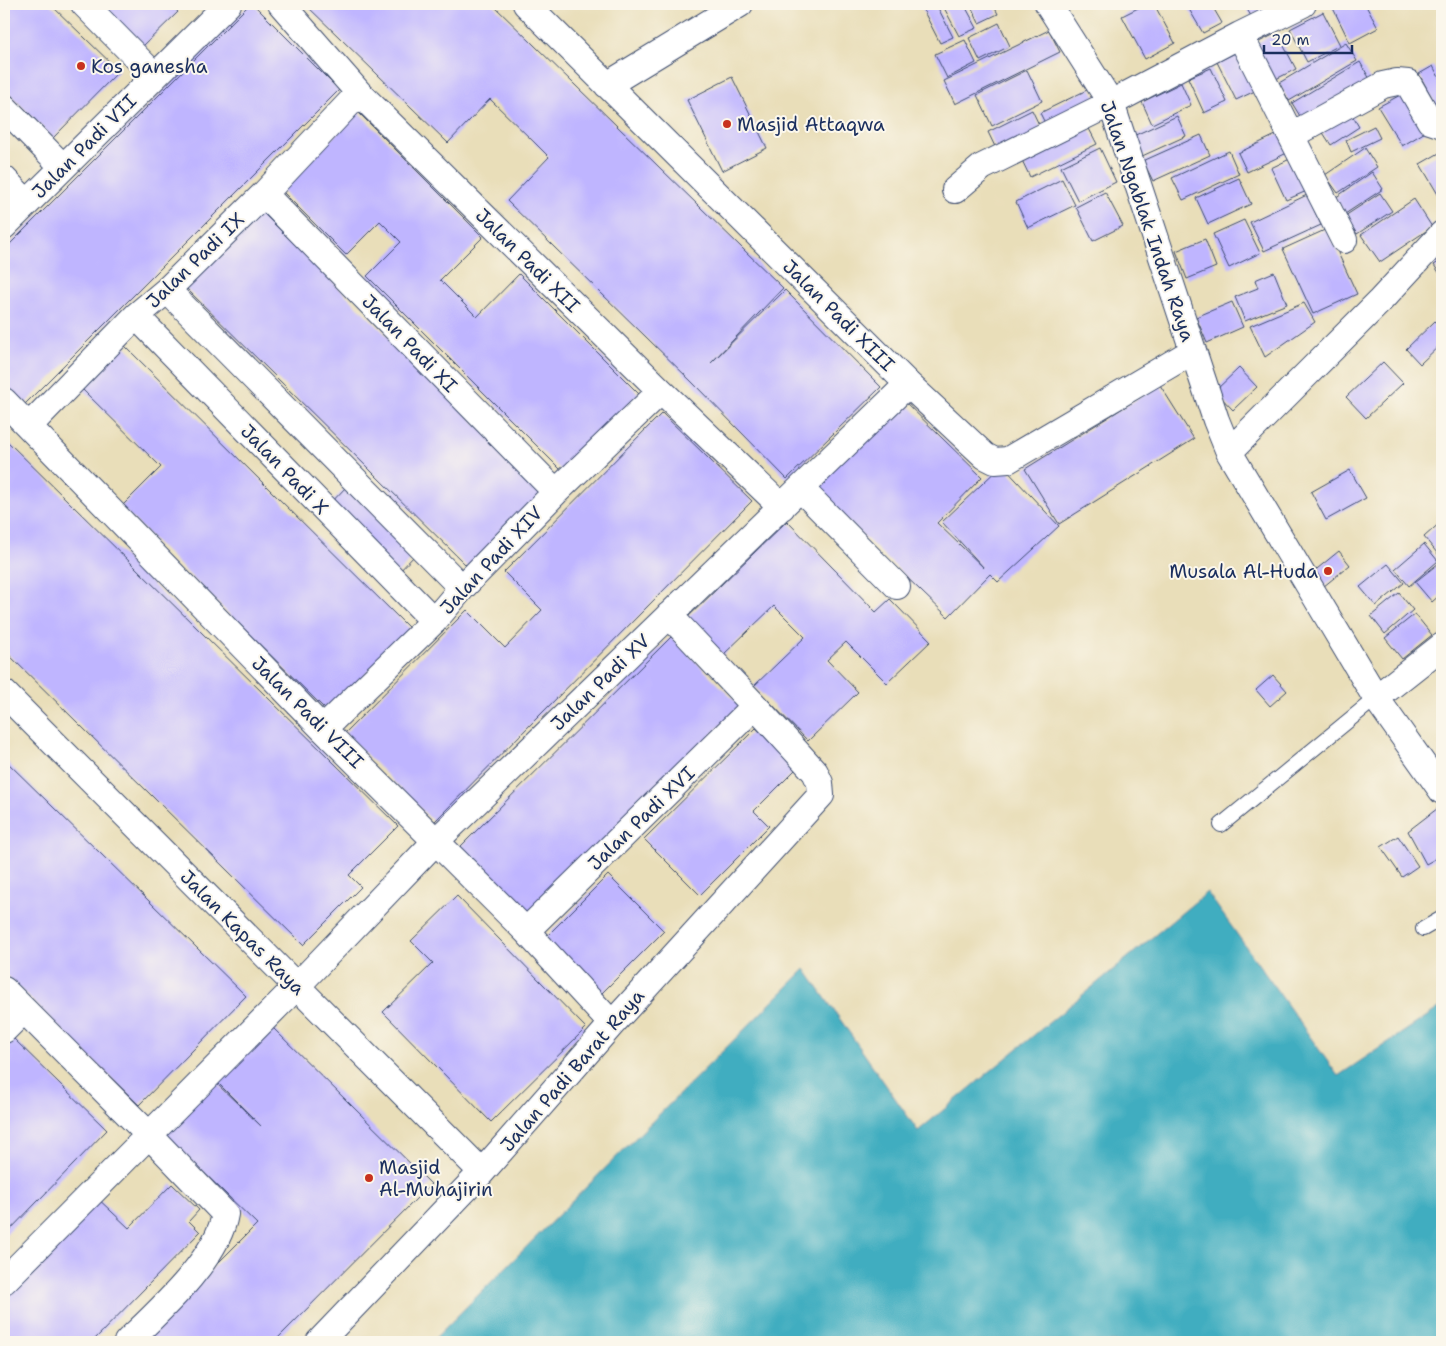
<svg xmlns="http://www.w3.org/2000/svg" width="1446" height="1346" viewBox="0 0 1446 1346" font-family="'Shantell Sans',sans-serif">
<rect width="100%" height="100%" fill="#fbf7ec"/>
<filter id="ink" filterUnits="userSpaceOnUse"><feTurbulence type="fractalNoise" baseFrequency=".02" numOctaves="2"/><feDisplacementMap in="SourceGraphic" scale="10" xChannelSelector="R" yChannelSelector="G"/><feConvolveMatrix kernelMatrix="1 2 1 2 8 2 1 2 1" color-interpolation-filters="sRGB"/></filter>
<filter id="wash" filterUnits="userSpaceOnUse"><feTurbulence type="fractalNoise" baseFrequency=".0096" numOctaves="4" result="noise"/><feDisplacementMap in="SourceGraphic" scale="20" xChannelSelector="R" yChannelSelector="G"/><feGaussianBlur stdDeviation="1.12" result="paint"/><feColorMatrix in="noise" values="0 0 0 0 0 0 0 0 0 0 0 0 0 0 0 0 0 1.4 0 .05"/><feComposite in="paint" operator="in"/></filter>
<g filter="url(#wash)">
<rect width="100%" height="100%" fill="#e9deb9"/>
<path fill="#41adc0" stroke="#2e6e8f" d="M1207 892 1338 1076 1442 1006V1342H431L805 969 918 1131Z"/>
<g id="blocks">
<path fill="#bfb5ff" d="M4 4H50L119 71 53 138 4 88Z
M98 4H170L178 12 142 47Z
M250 4H253L339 90 20 409 4 393V250Z
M305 4H492L783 288 711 363 785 290 881 387 787 479 692 382 507 201 549 157 536 144 490 99 448 143Z
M920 4H936L953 37 940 43Z
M942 4H964L977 28 959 36Z
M970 4H993L998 14 979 23Z
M1146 4H1154L1175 43 1145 59 1122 16Z
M1186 4H1211L1222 23 1203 33Z
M1244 4H1273L1251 16Z
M1337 4H1365L1378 28 1350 43 1332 6Z
M1323 12 1340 45 1307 62 1290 29Z
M999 23 1010 46 980 61 969 38Z
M1049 30 1060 52 955 104 944 81Z
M1277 33 1296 69 1270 82 1251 46Z
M965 40 976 63 947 78 935 54Z
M1346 43 1357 61 1289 101 1279 83Z
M1237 52 1255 91 1236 100 1217 62Z
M1360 62 1371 81 1303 121 1292 103Z
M1433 66 1442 83V116L1419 74Z
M1211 68 1227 102 1204 113 1188 78Z
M1027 70 1042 101 992 126 977 95Z
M732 77 767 148 722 171 687 100Z
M1181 83 1191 105 1152 124 1142 102Z
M1091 88 1098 101 1047 127 1040 113Z
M1404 93 1427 131 1402 146 1378 107Z
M1032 110 1043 133 999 155 988 132Z
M1349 110 1359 127 1331 145 1320 128Z
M358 112 483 237 440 280 477 317 519 274 639 394 562 471 367 276 401 242 380 221 346 255 281 190Z
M1177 116 1186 136 1140 157 1131 137Z
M1085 121 1097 144 1030 177 1019 154Z
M1374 126 1380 138 1351 152 1346 140Z
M1280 133 1289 152 1247 172 1238 153Z
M1201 135 1210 155 1153 181 1143 161Z
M1100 148 1116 182 1078 201 1061 167Z
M1365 148 1377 167 1338 193 1325 175Z
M1229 151 1239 174 1183 200 1172 178Z
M1441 152 1442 155V201L1420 164Z
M1294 157 1309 190 1286 200 1271 168Z
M1372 172 1383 189 1345 214 1335 198Z
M1239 178 1251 204 1208 224 1196 198Z
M1062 179 1075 205 1028 228 1016 202Z
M1105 192 1123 226 1093 241 1076 207Z
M1380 193 1392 211 1357 234 1345 216Z
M1307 195 1321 225 1264 251 1250 222Z
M1414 199 1432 227 1380 262 1361 235Z
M260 210 545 492 469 568 184 286Z
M1244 220 1260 253 1229 268 1213 234Z
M1327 229 1357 294 1313 314 1283 249Z
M1205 239 1216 267 1187 279 1176 251Z
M1442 260V277L1434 265Z
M1274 272 1287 304 1245 321 1235 297 1258 288 1255 280Z
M1232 302 1243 327 1207 343 1196 317Z
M1304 303 1315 322 1265 357 1250 326Z
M1435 321 1442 329V343L1420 364 1406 349Z
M124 345 410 629 328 712 121 507 161 467 81 388Z
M1383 362 1403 383 1366 418 1346 397Z
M1239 368 1257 387 1233 410 1215 391Z
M1160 385 1194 439 1059 524 1025 469Z
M901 398 982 477 937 523 984 568 942 522 1002 465 1059 526 998 582 990 574 948 617 814 488Z
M662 413 752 501 434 822 345 733 467 610 505 648 542 610 504 572Z
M4 438 398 826 349 875 361 887 303 945 4 650Z
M1350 470 1366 498 1326 520 1311 492Z
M347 486 416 554 397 574 328 506Z
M787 521 876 612 890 599 931 641 887 683 846 642 827 660 858 692 808 741 754 686 805 637 774 606 723 655 687 618Z
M1442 521V559L1424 537Z
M1424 544 1438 561 1409 586 1395 569Z
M1339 551 1350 565 1318 591 1307 577Z
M1439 563 1442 567V593L1432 602 1415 582Z
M1388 564 1404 583 1376 606 1360 587Z
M1399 593 1413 610 1385 634 1371 616Z
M1415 614 1432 635 1402 659 1385 638Z
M671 637 740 706 527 918 458 849Z
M1273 675 1287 691 1270 706 1256 690Z
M756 728 796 769 754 811 769 826 700 895 644 839Z
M4 759 246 996 139 1105 4 973Z
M1442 805V855L1426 864 1408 831Z
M1398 836 1418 866 1402 877 1381 847Z
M608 875 664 931 598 997 542 941Z
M457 896 586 1028 491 1122 383 1012 433 963 411 941Z
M271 1026 431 1184 274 1342H139L257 1224 163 1133 215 1082 261 1126 216 1081Z
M11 1036 107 1130 4 1236V1043Z
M172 1184 199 1210 189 1221 200 1232 92 1342H4V1288L94 1195 129 1228Z"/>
</g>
</g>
<g filter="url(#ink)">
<use href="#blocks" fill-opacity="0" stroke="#3a496c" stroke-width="1"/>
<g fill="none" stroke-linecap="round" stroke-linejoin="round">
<g stroke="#3a496c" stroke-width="16">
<path id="lane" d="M1221 825 1376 698
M1423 929 1442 918"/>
</g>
<g stroke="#3a496c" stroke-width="28">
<path id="street" d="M84 4 155 76
M281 4 359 93 661 391 782 507
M526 4 908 384 985 456 995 461 1008 460 1193 351
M1048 4 1111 103 1216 420 1229 452 1376 698 1442 791
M1240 35 1344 240
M607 85 740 4
M4 107 63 167
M1292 135 1383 85 1397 82 1408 83 1430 121 1442 125
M4 179 27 203
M955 190 982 167 1111 103 1240 35 1303 4
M264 194 556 492
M4 226 228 4
M167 290 462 588
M136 316 434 621
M4 401 323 729 526 931 612 1024
M29 426 136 316 167 290 264 194 359 93
M1229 452 1379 302 1442 234
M801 489 897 586
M4 693 482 1172
M1376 698 1442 646
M323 729 434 621 462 588 556 492 661 391
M526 931 755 706
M4 990 149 1135 225 1214C218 1258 159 1311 127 1342
M4 1030 24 1010
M4 1281 297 986 436 841 908 384
M319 1342 482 1172 612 1024 821 795 820 783 815 772 755 706 669 615"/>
</g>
<use href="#lane" stroke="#fff" stroke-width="14"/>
<use href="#street" stroke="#fff" stroke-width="26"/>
</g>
</g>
<g fill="#c8321e" stroke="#fbf7ec" stroke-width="2">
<circle cx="81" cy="66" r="5"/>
<circle cx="727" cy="124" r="5"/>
<circle cx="1328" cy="571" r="5"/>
<circle cx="369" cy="1178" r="5"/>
</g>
<g text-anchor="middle" stroke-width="4" stroke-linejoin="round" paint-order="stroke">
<g font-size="19" fill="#1b2f5e" stroke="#fbf7ec" text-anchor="start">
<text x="91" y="73">Kos ganesha</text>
<text x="737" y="131">Masjid Attaqwa</text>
<text x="1318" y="578" text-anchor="end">Musala Al-Huda</text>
<text x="379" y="1174">Masjid<tspan x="379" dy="22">Al-Muhajirin</tspan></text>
</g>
<g font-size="19" fill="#1b2f5e" stroke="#fbf7ec">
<text transform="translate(84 146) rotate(-45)" y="7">Jalan Padi VII</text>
<text transform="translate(1148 221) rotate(71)" y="7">Jalan Ngablak Indah Raya</text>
<text transform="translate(195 260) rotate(-44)" y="7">Jalan Padi IX</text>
<text transform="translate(528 260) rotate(45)" y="7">Jalan Padi XII</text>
<text transform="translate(839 315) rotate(45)" y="7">Jalan Padi XIII</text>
<text transform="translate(410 343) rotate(46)" y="7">Jalan Padi XI</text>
<text transform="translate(285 469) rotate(46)" y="7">Jalan Padi X</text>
<text transform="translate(491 560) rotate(-47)" y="7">Jalan Padi XIV</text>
<text transform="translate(600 682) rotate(-44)" y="7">Jalan Padi XV</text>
<text transform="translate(308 712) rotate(45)" y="7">Jalan Padi VIII</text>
<text transform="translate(641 818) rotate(-44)" y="7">Jalan Padi XVI</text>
<text transform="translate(243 932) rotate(45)" y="7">Jalan Kapas Raya</text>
<text transform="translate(572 1070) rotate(-49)" y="7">Jalan Padi Barat Raya</text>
</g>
</g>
<rect width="1446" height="1346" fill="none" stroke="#fbf7ec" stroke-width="20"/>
<path d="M1264 45v8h88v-8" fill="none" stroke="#1b2f5e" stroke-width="2.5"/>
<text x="1271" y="45" font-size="15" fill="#1b2f5e" stroke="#fbf7ec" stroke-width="4" paint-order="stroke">20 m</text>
</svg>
